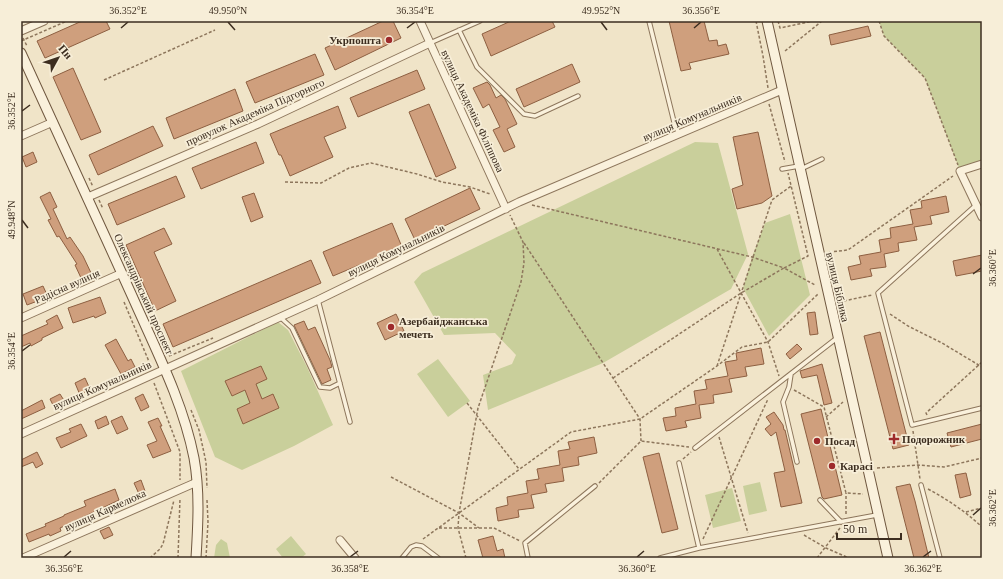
<svg xmlns="http://www.w3.org/2000/svg" width="1003" height="579" viewBox="0 0 1003 579" font-family="'Times New Roman',serif">
<rect width="100%" height="100%" fill="#f0e4c8"/>
<path fill="#c9cf9b" d="M879 21H982V162L960 171 925 78 884 36Z
M695 142 718 143 748 254 731 289 603 363 488 410 483 375 512 364 516 355 495 333 444 335 414 282 422 273Z
M790 214 810 295 769 336 743 288 752 257 765 223Z
M278 322 288 330 307 367 333 425 294 446 242 470 215 457 181 371Z
M438 359 470 401 448 417 417 374Z
M760 482 767 511 749 515 743 486Z
M732 488 741 521 713 528 705 495Z
M291 536 306 554 301 558H283L276 549Z
M221 539 227 543 230 558H214L216 545Z"/>
<path fill="#cf9f7d" stroke="#8d5f41" d="M82 21H106L110 29 45 58 37 41Z
M383 21H393L401 38 335 70 325 48Z
M511 21H552L555 27 491 56 482 34Z
M669 21H704L709 41 717 40 718 46 726 44 729 54 689 63 691 69 681 71Z
M868 26 871 36 831 45 829 35Z
M315 54 324 75 255 103 246 82Z
M572 64 580 82 524 107 516 89Z
M73 68 101 132 81 140 53 77Z
M417 70 425 89 358 117 350 98Z
M487 82 490 85 496 98 501 95 505 99 517 124 507 129 515 147 504 152 493 130 500 127 489 104 483 108 473 88Z
M235 89 243 111 174 139 166 118Z
M429 104 456 168 436 177 409 112Z
M338 106 346 128 324 137 333 157 290 176 281 155H279L270 134Z
M153 126 163 146 98 175 89 155Z
M758 132 772 196 762 203 737 209 732 189 743 185 733 137Z
M256 142 264 163 201 189 192 168Z
M33 152 37 162 26 167 22 157Z
M176 176 185 197 117 225 108 204Z
M470 188 480 209 415 240 405 219Z
M50 192 57 207 53 209 67 239 70 237 83 256 92 275 82 280 75 265 77 264 59 236 57 237 48 220 51 219 40 197Z
M254 193 263 217 251 222 242 197Z
M946 196 949 212 930 216 932 224 914 227 917 240 898 243 899 251 884 254 886 267 870 269 872 276 851 280 848 267 861 264 859 256 881 252 879 240 891 238 890 228 913 224 910 210 922 208 921 201Z
M392 223 402 247 333 276 323 252Z
M164 228 172 244 154 252 176 301 155 311 126 245Z
M982 255V271L956 276 953 261Z
M311 260 321 283 173 347 163 324Z
M43 286 48 297 27 305 23 294Z
M100 297 106 313 95 318 94 316 73 323 68 308Z
M815 312 818 334 810 335 807 313Z
M396 314 404 331 385 340 377 323Z
M57 315 63 328 42 338V340L31 346 30 343 21 347V336L48 324 46 321Z
M304 321 308 330 315 327 330 360 332 367 327 369 331 380 322 384 294 325Z
M880 332 909 445 893 449 864 336Z
M116 339 128 361 131 359 135 367 121 374 105 345Z
M797 344 802 349 790 359 786 354Z
M761 348 764 364 745 367 747 376 729 379 732 392 713 395 714 403 699 405 701 418 685 421 687 427 666 431 663 418 676 416 675 408 696 404 694 391 707 389 705 380 728 376 725 362 737 360 736 353Z
M822 364 832 403 824 405 817 375 802 378 800 371Z
M261 366 267 379 256 384 262 399 273 394 279 408 243 424 237 409 250 403 245 390 232 396 225 381Z
M85 378 90 389 80 395 75 383Z
M60 394 65 402 54 407 50 399Z
M143 394 149 407 141 411 135 398Z
M42 400 45 408 21 419V411Z
M821 409 842 495 824 499 822 497 801 414Z
M774 412 783 425 784 430H785L802 503 781 507 774 473 785 471 776 432 771 436 765 429 771 424 766 417Z
M106 416 109 424 98 429 95 421Z
M122 416 128 429 117 434 111 421Z
M158 418 162 426H160L171 451 153 458 147 445 157 441 148 422Z
M81 424 87 436 61 448 56 438 71 432 69 429Z
M982 424V439L951 447 947 433Z
M594 437 597 453 578 457 579 465 562 468 564 481 545 484 547 492 531 495 534 508 518 510 519 517 498 521 496 508 508 505 507 497 528 493 526 481 539 479 537 469 560 465 558 451 570 449 568 442Z
M37 452 43 464 36 468 33 462 21 467V460Z
M659 453 678 529 662 533 643 457Z
M966 473 971 495 960 498 955 475Z
M141 480 145 491 139 494 134 483Z
M910 484 915 501 929 558H914L896 487Z
M115 489 119 500 60 528 61 531 50 536 49 534 29 542 26 534 46 526 45 524 64 516V515L86 506 84 501Z
M109 527 113 535 104 539 100 531Z
M493 536 497 551 503 549 505 558H483L478 540Z"/>
<g fill="none" stroke-linecap="round" stroke-linejoin="round">
<g stroke="#8d765c" stroke-width="5.5">
<path id="lane" d="M649 21 674 122 679 134
M459 30 477 67 524 114 535 116 578 96
M430 43 480 21
M782 169 799 166
M801 169 822 159
M976 205 878 293 912 425 982 408
M318 300 350 422
M280 317 292 328 320 387 330 388 340 383
M791 374 789 387 783 402 797 462
M695 448 837 338
M679 463 699 548
M921 485 940 558
M820 500 841 522
M402 558 411 547 416 545 422 546 438 558
M528 558 525 543 595 486
M660 558 699 548 877 515"/>
</g>
<g stroke="#8d765c" stroke-width="9">
<path id="street" d="M420 21 506 209
M21 31 44 21
M21 136 53 122
M982 164 960 171 982 217
M88 197 258 124 430 43
M21 318 122 273
M21 434 318 300 519 202 782 90
M340 540 355 558
M23 558 197 482"/>
</g>
<g stroke="#6f573f" stroke-width="11">
<path id="secondary" d="M767 21 888 558
M21 53C58 134 96 216 133 298 156 350 183 402 194 458 200 491 198 525 196 558"/>
</g>
<path stroke="#8d765c" stroke-width="1.5" stroke-dasharray="3 2" stroke-linecap="butt" d="M756 21 763 56 768 88
M778 21 780 28 813 21
M879 21 884 36 925 78 958 165
M23 38 27 46
M21 41 67 21
M785 51 822 21
M104 80 215 30
M769 104 785 162
M89 178 93 187
M285 182 321 183 349 168 371 163 417 174 442 182 470 187 490 194
M99 200 103 209
M532 205 752 257 784 268 808 256 788 173
M524 243 640 419 641 441
M717 249 768 342 779 376
M829 252 848 250 953 176
M124 302 150 364V368
M839 302 872 295
M890 314 908 326 942 343 982 367
M169 356 213 338
M717 366 772 200 791 186
M613 378 741 293 784 268 815 285
M154 383 180 452V480
M794 390 824 407 846 493 863 494
M467 403 519 469
M191 410 199 430 206 462 207 488
M927 415 926 413 982 362
M826 417 843 402
M913 431 920 479
M719 437 748 533
M683 459 691 452
M877 468 918 465 944 467 982 458
M391 477 459 513 479 528
M599 483 641 441 689 447
M928 489C948 500 965 511 982 527
M966 512 982 508
M846 514V493
M439 528H494L520 541
M804 535 826 548 849 558
M423 539 571 432 640 419 717 366 742 347 768 342 818 294
M703 539 768 399
M150 558 160 549 163 544 174 500
M178 558 180 498
M206 558 208 522 207 500
M466 558 458 528 459 513 478 408 521 282 524 263 523 242 510 215
M817 558 840 528"/>
<use href="#lane" stroke="#faf1dc" stroke-width="3.5"/>
<use href="#street" stroke="#faf1dc" stroke-width="7"/>
<use href="#secondary" stroke="#faf1dc" stroke-width="9"/>
</g>
<path fill="none" stroke="#3d2e20" stroke-width="1.5" d="M228 22 235 30M601 22 607 30M121 28 128 22M407 28 415 22M694 28 701 22M22 111 30 105M22 220 28 228M973 274 981 268M22 351 30 345M973 515 981 508M64 557 71 551M350 557 358 551M637 557 644 551M923 557 931 551"/>
<g fill="#9e2a2b" stroke="#f7eed8" stroke-width="1.5">
<circle cx="389" cy="40" r="4"/>
<circle cx="391" cy="327" r="4"/>
<path d="M892 433h4v4h4v4h-4v4h-4v-4h-4v-4h4z"/>
<circle cx="817" cy="441" r="4"/>
<circle cx="832" cy="466" r="4"/>
</g>
<g text-anchor="middle" stroke-width="3.5" stroke-linejoin="round" paint-order="stroke">
<g font-size="11" font-weight="bold" fill="#3d2e20" stroke="#f7eed8" text-anchor="start">
<text x="381" y="44" text-anchor="end">Укрпошта</text>
<text x="399" y="325">Азербайджанська<tspan x="399" dy="13">мечеть</tspan></text>
<text x="902" y="443">Подорожник</text>
<text x="825" y="445">Посад</text>
<text x="840" y="470">Карасі</text>
</g>
<g font-size="11" fill="#3d2e20" stroke="#f7eed8">
<text transform="translate(473 111) rotate(65)" y="4">вулиця Академіка Філіппова</text>
<text transform="translate(255 112) rotate(-24)" y="4">провулок Академіка Підгорного</text>
<text transform="translate(692 117) rotate(-23)" y="4">вулиця Комунальників</text>
<text transform="translate(396 250) rotate(-26)" y="4">вулиця Комунальників</text>
<text transform="translate(67 286) rotate(-24)" y="4">Радісна вулиця</text>
<text transform="translate(838 287) rotate(77)" y="4">вулиця Біблика</text>
<text transform="translate(144 294) rotate(66)" y="4">Олександрівський проспект</text>
<text transform="translate(102 385) rotate(-24)" y="4">вулиця Комунальників</text>
<text transform="translate(105 510) rotate(-24)" y="4">вулиця Кармелюка</text>
</g>
</g>
<rect width="1003" height="579" fill="none" stroke="#f7eed8" stroke-width="44"/>
<g transform="translate(58 58) rotate(50)" stroke="#f7eed8" stroke-width="3" paint-order="stroke">
<path d="M0-3L7 15L0 10L-7 15Z" fill="#3d2e20"/>
<text y="-6" font-size="11" font-weight="bold" text-anchor="middle" fill="#3d2e20">Пн</text>
</g>
<path d="M837 533v6h64v-6" fill="none" stroke="#3d2e20" stroke-width="2"/>
<text x="843" y="533" font-size="12" fill="#3d2e20" stroke="#f7eed8" stroke-width="3" paint-order="stroke">50 m</text>
<rect x="22" y="22" width="959" height="535" fill="none" stroke="#3d2e20" stroke-width="1.5"/>
<g font-size="10" text-anchor="middle" fill="#3d2e20">
<text x="128" y="14">36.352°E</text>
<text x="228" y="14">49.950°N</text>
<text x="415" y="14">36.354°E</text>
<text x="601" y="14">49.952°N</text>
<text x="701" y="14">36.356°E</text>
<text transform="translate(11 111) rotate(-90)" y="4">36.352°E</text>
<text transform="translate(11 220) rotate(-90)" y="4">49.948°N</text>
<text transform="translate(992 268) rotate(-90)" y="4">36.360°E</text>
<text transform="translate(11 351) rotate(-90)" y="4">36.354°E</text>
<text transform="translate(992 508) rotate(-90)" y="4">36.362°E</text>
<text x="64" y="572">36.356°E</text>
<text x="350" y="572">36.358°E</text>
<text x="637" y="572">36.360°E</text>
<text x="923" y="572">36.362°E</text>
</g>
</svg>
